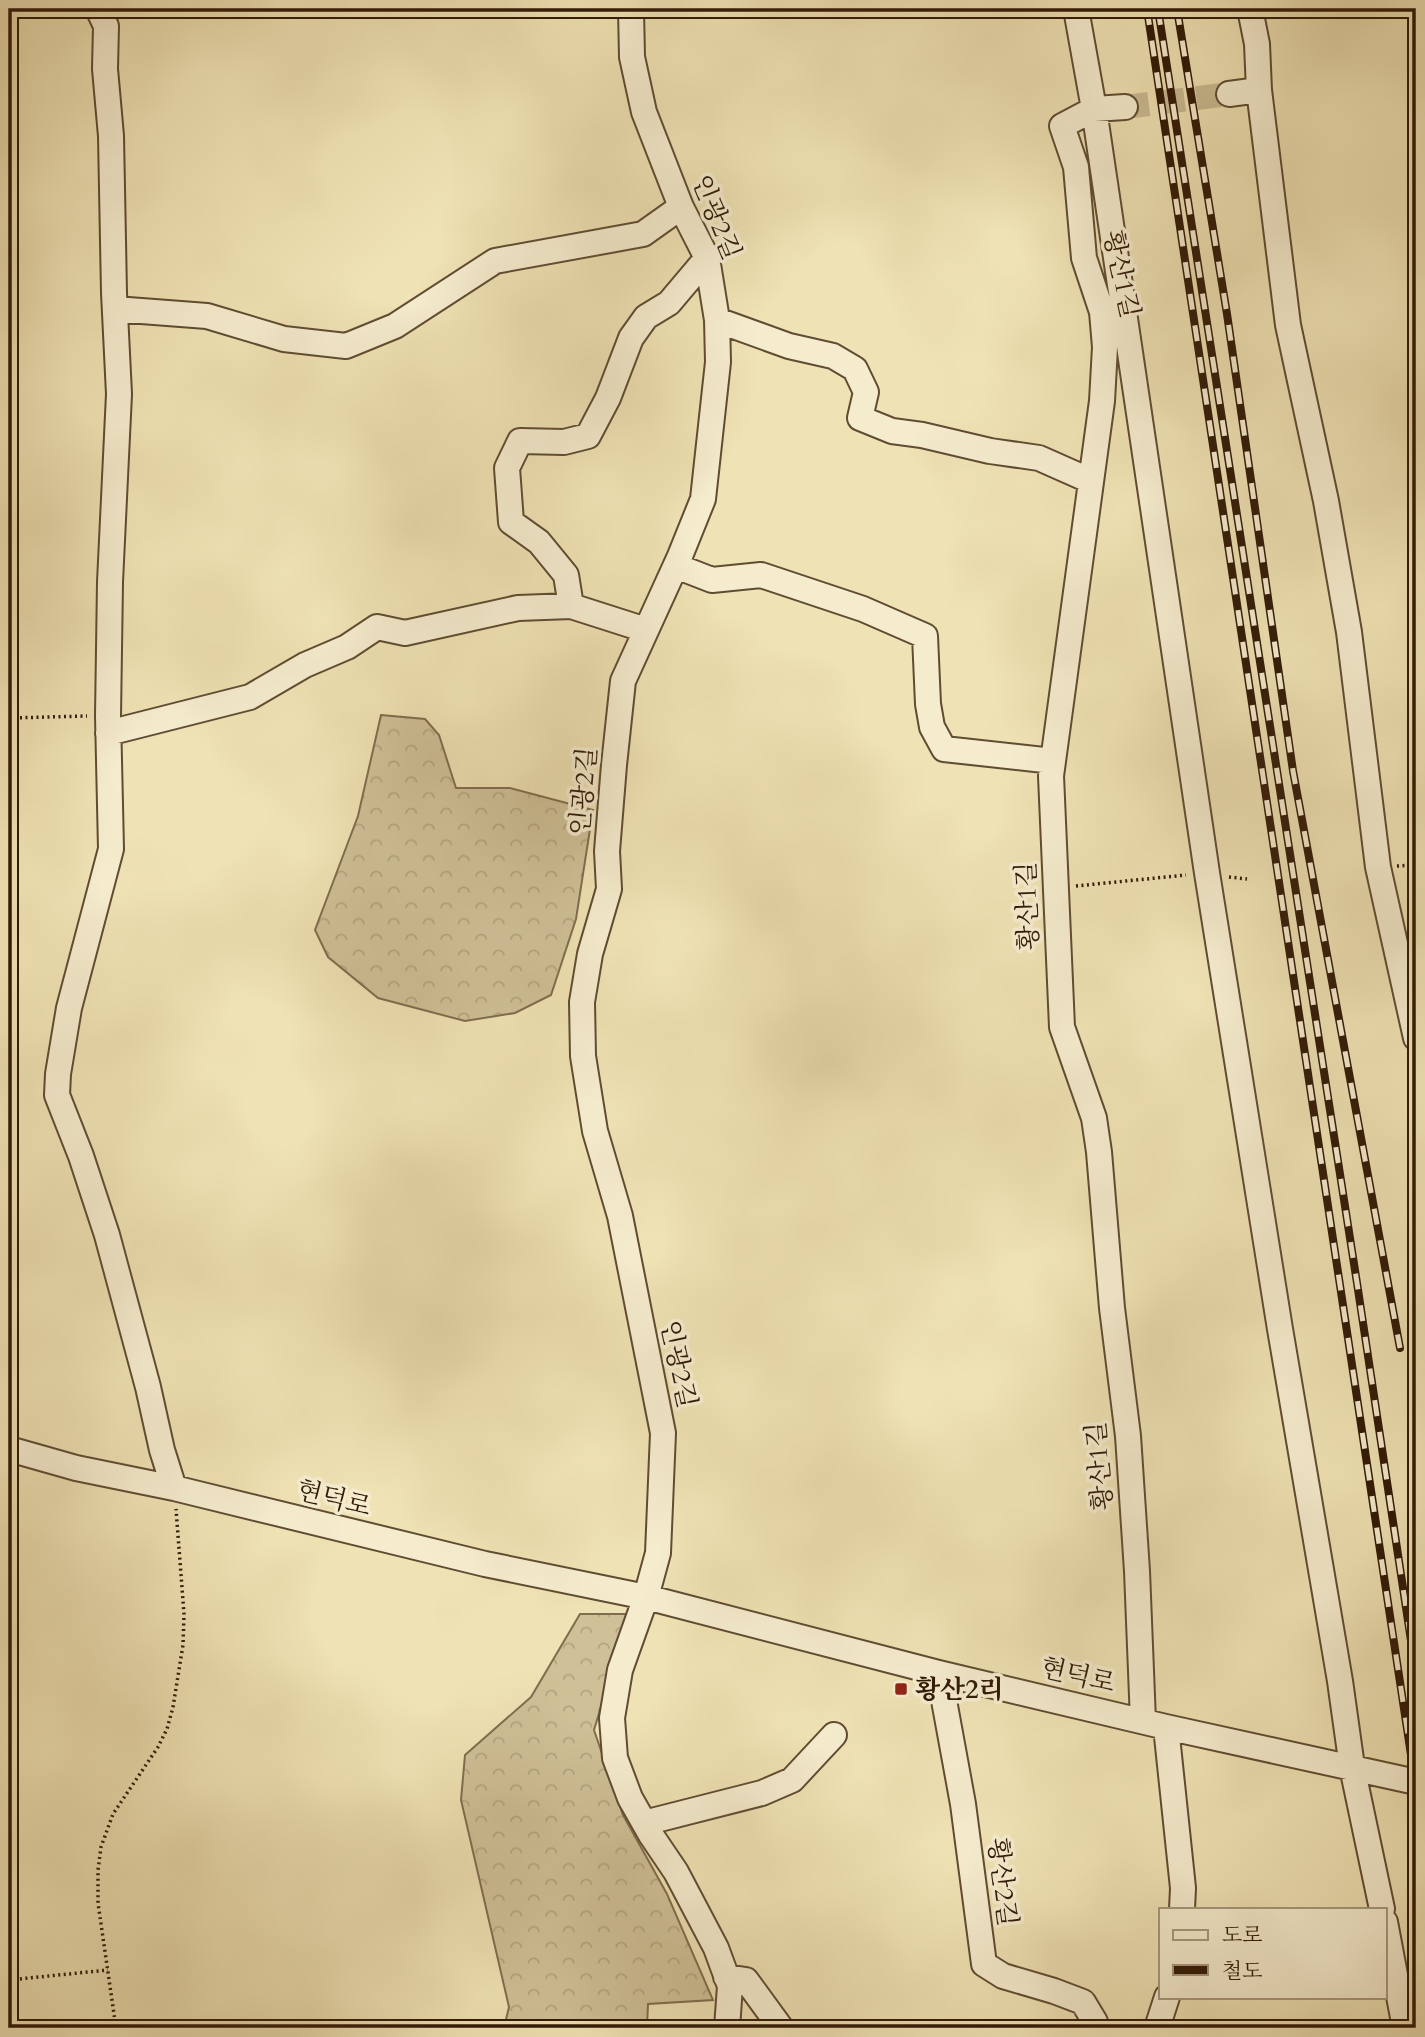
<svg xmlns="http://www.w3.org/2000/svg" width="1425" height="2037" viewBox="0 0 1425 2037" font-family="Cardo,'Noto Serif KR',serif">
<defs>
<pattern id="forest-crowns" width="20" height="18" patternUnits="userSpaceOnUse" patternTransform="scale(1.75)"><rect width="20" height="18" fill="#cfc097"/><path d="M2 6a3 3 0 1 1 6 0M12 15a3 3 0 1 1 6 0" fill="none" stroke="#b2a481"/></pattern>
</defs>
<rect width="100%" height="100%" fill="#efe2b4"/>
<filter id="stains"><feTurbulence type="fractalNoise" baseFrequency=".00286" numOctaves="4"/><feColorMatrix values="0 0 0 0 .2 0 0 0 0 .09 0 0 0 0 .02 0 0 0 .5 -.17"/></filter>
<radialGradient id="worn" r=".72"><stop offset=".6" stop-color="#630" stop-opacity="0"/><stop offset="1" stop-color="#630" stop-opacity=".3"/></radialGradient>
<path fill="url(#forest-crowns)" stroke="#806d4f" stroke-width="2" d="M381 715 425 719 439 735 456 788H510L593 810 576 919 551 995 515 1013 465 1021 378 998 328 957 315 930 358 816Z
M580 1614H629L594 1730 623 1815 667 1894 713 2000 648 2004 647 2028H504L509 2007 461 1800 465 1755 531 1697Z"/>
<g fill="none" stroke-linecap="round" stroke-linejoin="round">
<path stroke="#c9ba91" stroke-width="24" stroke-dasharray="24 12" stroke-linecap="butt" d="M1125 107 1229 94"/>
<g stroke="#604c32" stroke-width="28">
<path id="minor" d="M98 9 106 26 105 69 111 136 114 293 119 394 110 582 108 716 111 849 69 1008 58 1074 57 1095 81 1156 107 1235 148 1387 162 1450 174 1488
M631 9 632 57 644 112 681 207 707 258 717 320 718 362 703 499 680 556 623 681 614 765 607 851 609 889 590 954 582 1002 583 1056 595 1131 620 1216 663 1433 658 1553 646 1597 620 1670 612 1718 615 1758 630 1798 651 1835 676 1872 716 1948 730 1986 727 2028
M1076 9 1094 109 1207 873 1280 1329 1340 1681 1352 1767 1382 1909
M1259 90 1288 325 1326 501 1349 632 1378 867 1416 1038
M1229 94 1259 90 1257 44 1250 9
M1125 107 1094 109 1062 126 1076 167 1084 258 1102 312 1105 347 1102 401 1051 776 1062 1027 1094 1118 1099 1152 1112 1308 1128 1436 1137 1571 1143 1721
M115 309 207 316 284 339 346 346 395 326 495 261 643 234 681 207
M717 320 789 346 833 356 855 369 866 392 860 418 892 431 922 435 990 451 1039 458 1091 481
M676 566 712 580 761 575 863 609 925 636 928 704 932 727 944 749 1053 761
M571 606 566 575 539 542 511 522 507 468 520 441 564 442 588 436 608 398 631 338 646 317 669 303 707 258
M108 733 250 697 305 665 347 647 377 627 405 633 518 608 571 606 646 630
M9 1449 76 1468 174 1488 485 1564 646 1597 939 1673 1166 1727 1416 1782
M939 1673 963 1804 984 1964 1003 1976 1054 1991 1083 2002 1095 2022 1096 2028
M1166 1727 1183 1888 1182 1909
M644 1823 762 1793 792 1780 834 1735
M1385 1922 1405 2028
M726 1977 746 1980 781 2028
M1157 2028 1167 1997"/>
</g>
<path stroke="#311a07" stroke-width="3.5" stroke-dasharray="2 3.5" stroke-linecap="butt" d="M122 17 134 9
M9 718 87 716
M1397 866 1416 865
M1229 877 1247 879
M1076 886 1186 875
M9 1980 108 1970
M116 2028 98 1903V1870L101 1847 113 1814 158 1747 167 1729 173 1707 183 1645 184 1614 176 1509"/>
<use href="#minor" stroke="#f5ecce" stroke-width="24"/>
<g stroke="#311a07" stroke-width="8">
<path id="rail" d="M1147 9 1416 1788
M1158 9 1357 1283 1416 1674
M1177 9 1227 314 1293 771 1400 1348"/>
</g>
<use href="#rail" stroke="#f5ecce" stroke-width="5" stroke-dasharray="16" stroke-linecap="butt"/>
</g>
<rect fill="#8f2418" stroke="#f5ecce" stroke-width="2.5" x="894" y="1682" width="14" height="14" rx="3.5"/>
<g text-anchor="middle" stroke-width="7" stroke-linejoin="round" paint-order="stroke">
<g font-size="26" fill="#311a07" stroke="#f5ecce">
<text transform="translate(717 217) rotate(68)" y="9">인광2길</text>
<text transform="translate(1122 274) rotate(78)" y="9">황산1길</text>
<text transform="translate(583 791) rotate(-85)" y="9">인광2길</text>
<text transform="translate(1027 906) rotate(-92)" y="9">황산1길</text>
<text transform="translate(679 1364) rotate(78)" y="9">인광2길</text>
<text transform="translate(1099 1466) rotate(-95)" y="9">황산1길</text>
<text transform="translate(334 1498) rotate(14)" y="9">현덕로</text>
<text transform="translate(1078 1675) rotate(13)" y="9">현덕로</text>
<text transform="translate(1003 1882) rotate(83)" y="9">황산2길</text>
</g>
<g font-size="26" font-weight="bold" fill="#311a07" stroke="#f5ecce" text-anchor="start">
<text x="915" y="1698">황산2리</text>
</g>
</g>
<rect width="1425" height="2037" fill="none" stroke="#efe2b4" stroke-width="35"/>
<rect x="10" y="10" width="1404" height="2016" fill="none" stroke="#311a07" stroke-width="3.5"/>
<rect x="18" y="18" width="1390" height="2002" fill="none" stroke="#311a07" stroke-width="2"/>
<rect x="1159" y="1908" width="228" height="91" fill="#f5ecce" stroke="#a7987e" stroke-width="2"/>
<rect x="1173" y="1930" width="35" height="10" fill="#f5ecce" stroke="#a7987e" stroke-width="2"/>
<text x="1222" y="1942" font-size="21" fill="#311a07">도로</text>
<rect x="1173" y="1965" width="35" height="10" fill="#311a07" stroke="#a7987e" stroke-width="2"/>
<text x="1222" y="1978" font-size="21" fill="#311a07">철도</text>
<rect width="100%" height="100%" filter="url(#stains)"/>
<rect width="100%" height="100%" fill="url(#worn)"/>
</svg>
